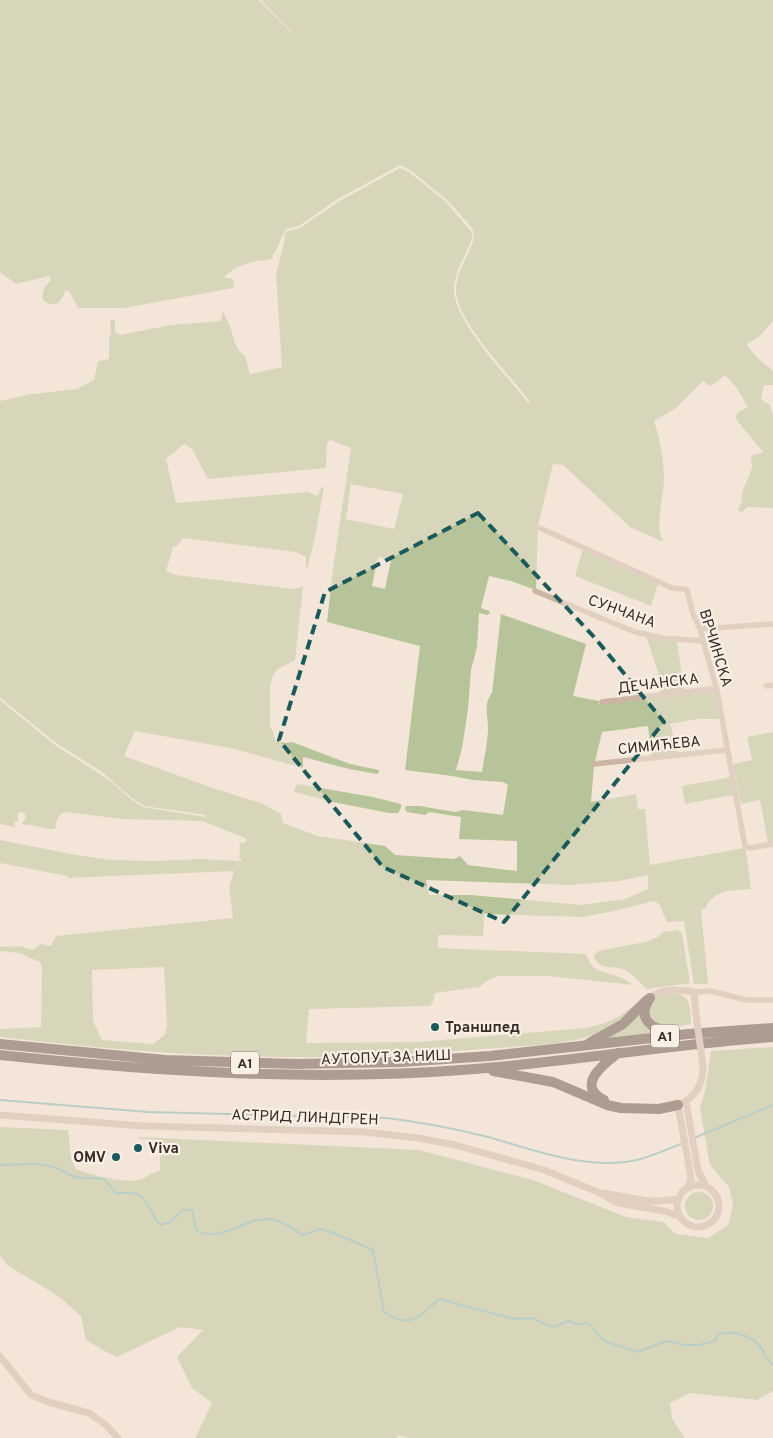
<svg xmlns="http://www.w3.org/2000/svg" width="773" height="1438" viewBox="0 0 773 1438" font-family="Overpass,sans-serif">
<rect width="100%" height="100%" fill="#f3e6d9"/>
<path fill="#b7c398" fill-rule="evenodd" d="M0 0H259L291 32V31L261 0H773V321L759 337 747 344C753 356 763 362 773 371V385H764L761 399 770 405 773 416V508L747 507 742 512 738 511V509L741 504 743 490 752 468 751 456 763 452 735 418 738 412 748 407 736 387 725 375 718 381 710 386 703 381 676 408 654 421C660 438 664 461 664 479 664 500 654 522 663 542L630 527 563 465 553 464 538 526 536 590 511 581 489 576 481 608 489 611 490 613 487 615 479 613 477 647 471 670 468 709 462 748 456 770 482 772C484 758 488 742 488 728 488 715 483 705 492 693L501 614 586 644 573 696 599 701V704L710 691 716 692 720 719H697L670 724 678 753 651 755 648 726 602 732 594 766 591 802 636 794 638 809H645L650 865 744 848 746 851 751 889C733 891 715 889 706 907L701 910 708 984H694L684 921 667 922 659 904 654 901 614 911 582 917 484 914 483 936 438 935V948L586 954C593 974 604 971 620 977 625 979 630 983 634 985L547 976H498L487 981 479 987 435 993 433 1002 430 1006 309 1009 306 1043 418 1042 586 1028C608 1023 619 1019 636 1003L637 1004C628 1016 616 1025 602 1032 569 1046 518 1046 482 1049 402 1056 321 1059 241 1056 160 1054 80 1046 0 1037V1029L41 1027 42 968 40 962 19 953 0 951V947L20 946 32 950 41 944 51 946 56 936 233 918 229 887 234 871 68 878 67 876 0 863V840L76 855 112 860 157 861 200 859 241 861V858H239L240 848 239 845 241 843H244L247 840 245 838 202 821 122 819 66 812C57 814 57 821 55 829 44 830 34 823 23 825L22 824 26 817 24 813 21 812 18 814V821L14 822 15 827 0 824V700L55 745 100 774 114 784 133 801 143 807 206 817V815L144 806 134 800 102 772 56 743 4 701 0 697V401L32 394 77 389 94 380 98 361 109 359V338L111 335 110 321 113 319 115 321V332L120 335 171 325 221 321 223 311 231 329 234 341 239 351 245 356 250 374 282 367 276 275 285 238 284 235 287 231 300 228 338 202 400 168 409 172 445 201 470 230 473 235 471 241C465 256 455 272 454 288 453 322 509 377 528 403L530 402C511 375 454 320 456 288 457 272 468 256 473 241L474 235 473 229 447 200 410 170 400 165 336 200 299 226 286 229C281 237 278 250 272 256L273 258C267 261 261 260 253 262 242 265 232 269 224 277L232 279 234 283 233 288 124 308H78L69 291H65C62 304 52 310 42 298L44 288 51 280 49 276 16 284 0 272ZM330 440 351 448 333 569 327 622 420 646 405 770 452 776 473 780 503 782 508 785 503 815 463 810 455 812 420 806H406L405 809 407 812 425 815 429 812 461 817 459 839 517 841V871L468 865 460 856 454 859 395 855 385 846 318 836 283 823 281 814 263 804 210 787 124 756 135 731 230 748 303 768V757L349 769 377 774 379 772V770L350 764 292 742 286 743 276 741 270 725V687L273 675 278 669 295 660 303 586 295 589 176 575 166 571 173 547 177 546 183 538 296 552 306 557V568L307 569 314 542 324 487H322L317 496 308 492 176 503 166 459 184 444 192 449 208 479 326 468 327 443ZM351 484 403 494 394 529 346 519ZM378 557 391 560 385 589 372 586ZM648 875V889L625 899 581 905 471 895H429L426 880 570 885 619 881ZM164 967 167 1026 165 1035 153 1044 102 1040 93 1021 92 970Z
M583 549 658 583 651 606 575 576Z
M646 636 677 641 684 691 661 694 658 672Z
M773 732V841L768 843 760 800 741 804 733 764 752 760 747 737Z
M731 777 733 795 685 804 682 786Z
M297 784 373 797 401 804V808L398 813H389L333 802 294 792Z
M677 930 682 933 690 983 647 989C640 983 633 974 625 970 614 965 598 971 594 956L598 951 645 942 658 937 663 932Z
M679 994C692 999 690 1012 691 1024 684 1025 675 1027 668 1027 650 1026 640 1002 659 995 665 993 673 994 679 994Z
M643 1007C643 1020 643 1025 654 1033L610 1038V1037Z
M773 1047V1391L757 1400 690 1393 670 1403 672 1418 685 1438H408L399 1435 396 1438H195L212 1403 192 1388 177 1357 203 1330 180 1327 117 1357 108 1353 86 1340 81 1316 58 1296 7 1265 0 1255V1127L68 1130C70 1143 69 1160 76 1169 93 1175 120 1183 138 1180 146 1179 151 1171 160 1171V1140L139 1139 138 1137 419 1150 533 1180 626 1217 663 1222 676 1234 708 1238 728 1225 733 1205 729 1187 710 1165 700 1108 705 1092 711 1051Z
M685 1206a14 14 0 1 1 28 0a14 14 0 1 1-28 0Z"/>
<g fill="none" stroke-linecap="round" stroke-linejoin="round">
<path stroke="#76b2b2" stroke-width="2" d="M0 1100 148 1112 387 1118C419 1122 452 1128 484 1136 533 1149 585 1171 637 1160 653 1156 668 1149 683 1143
M694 1138 773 1105
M0 1165 38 1164 55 1167 74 1177 104 1179 116 1193C122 1193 131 1192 136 1194 149 1198 151 1218 161 1225L170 1222 183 1210H192L196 1230C221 1244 246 1217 268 1219 281 1220 292 1228 303 1235L320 1229 334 1233 373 1250 384 1312C409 1330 419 1317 439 1299L514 1319 533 1318 547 1325 555 1327 568 1321 577 1324 588 1323C593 1328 598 1335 602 1339 610 1345 626 1347 637 1352L667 1341 684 1345H698L715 1341 718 1334C731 1331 750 1334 759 1345 765 1352 765 1359 773 1365"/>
<path stroke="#ccb5a4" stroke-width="5.5" d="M540 528 672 588 684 589 687 590 693 614 700 629 717 691 745 846 750 848 773 844
M535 591 635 632 662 638 703 641
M700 629 773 624
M766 686 773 685
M602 702 710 689 717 691
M594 764 727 750
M694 992 711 991 746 1000H773"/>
<path stroke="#ccb5a4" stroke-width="7" d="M650 998C661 987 680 990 694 992L696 1014
M686 1101 698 1171 706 1186
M0 1115 143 1126 364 1132 419 1138 455 1145 544 1170 600 1193 618 1203 664 1211 681 1217
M677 1206a21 21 0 1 1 42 0a21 21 0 1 1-42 0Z
M688 1188 691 1180 690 1172 678 1105C695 1098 703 1084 703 1066
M603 1193 648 1201H659L679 1199
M0 1356 31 1395 48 1402 89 1413 106 1425 118 1438"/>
<path stroke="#58443d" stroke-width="10" d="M650 998C636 1019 652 1031 673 1030
M589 1043 623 1024 647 1000
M0 1044 165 1060 297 1064 401 1062 490 1056 688 1034 773 1028
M0 1055C158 1072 316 1082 475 1069 574 1061 673 1044 773 1037
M493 1071 553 1082 607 1105 621 1108 659 1109 678 1105
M604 1100C575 1085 604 1064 618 1053"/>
<path stroke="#ccb5a4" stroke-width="7" d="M696 1014 703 1066"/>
</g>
<path d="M0 0H773V1438H0ZM478 513 595 638 664 722 504 922 383 867 279 740 325 592Z" fill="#f3e6d9" fill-opacity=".55" fill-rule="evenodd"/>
<path fill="none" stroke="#195a5b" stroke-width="4" stroke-dasharray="10 6" stroke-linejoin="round" d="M478 513 595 638 664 722 504 922 383 867 279 740 325 592Z"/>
<g fill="#195a5b" stroke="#fbf0e6" stroke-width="2">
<circle cx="435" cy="1027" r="5"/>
<circle cx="138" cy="1148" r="5"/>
<circle cx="116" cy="1157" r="5"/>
</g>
<g text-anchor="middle" stroke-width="4.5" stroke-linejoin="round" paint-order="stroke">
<g fill="#fbf0e6" stroke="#726660" stroke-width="1">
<rect x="651" y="1024.5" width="28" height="23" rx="4"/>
<rect x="231" y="1051.5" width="28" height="23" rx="4"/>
</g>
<g font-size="14" font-weight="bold" fill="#372b26">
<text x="665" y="1041">A1</text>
<text x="245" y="1068">A1</text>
</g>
<g font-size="15" fill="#372b26" stroke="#fbf0e6">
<text transform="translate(622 611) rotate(20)" y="5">СУНЧАНА</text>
<text transform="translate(716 648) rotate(73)" y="5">ВРЧИНСКА</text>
<text transform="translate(658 683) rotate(-7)" y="5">ДЕЧАНСКА</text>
<text transform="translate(659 745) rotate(-6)" y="5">СИМИЋЕВА</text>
<text transform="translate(386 1057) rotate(-2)" y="5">АУТОПУТ ЗА НИШ</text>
<text transform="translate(305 1117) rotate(2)" y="5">АСТРИД ЛИНДГРЕН</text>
</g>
<g font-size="15" font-weight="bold" fill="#372b26" stroke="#fbf0e6" text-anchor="start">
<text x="445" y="1032">Траншпед</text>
<text x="148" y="1153">Viva</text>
<text x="106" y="1162" text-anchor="end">OMV</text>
</g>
</g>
</svg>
